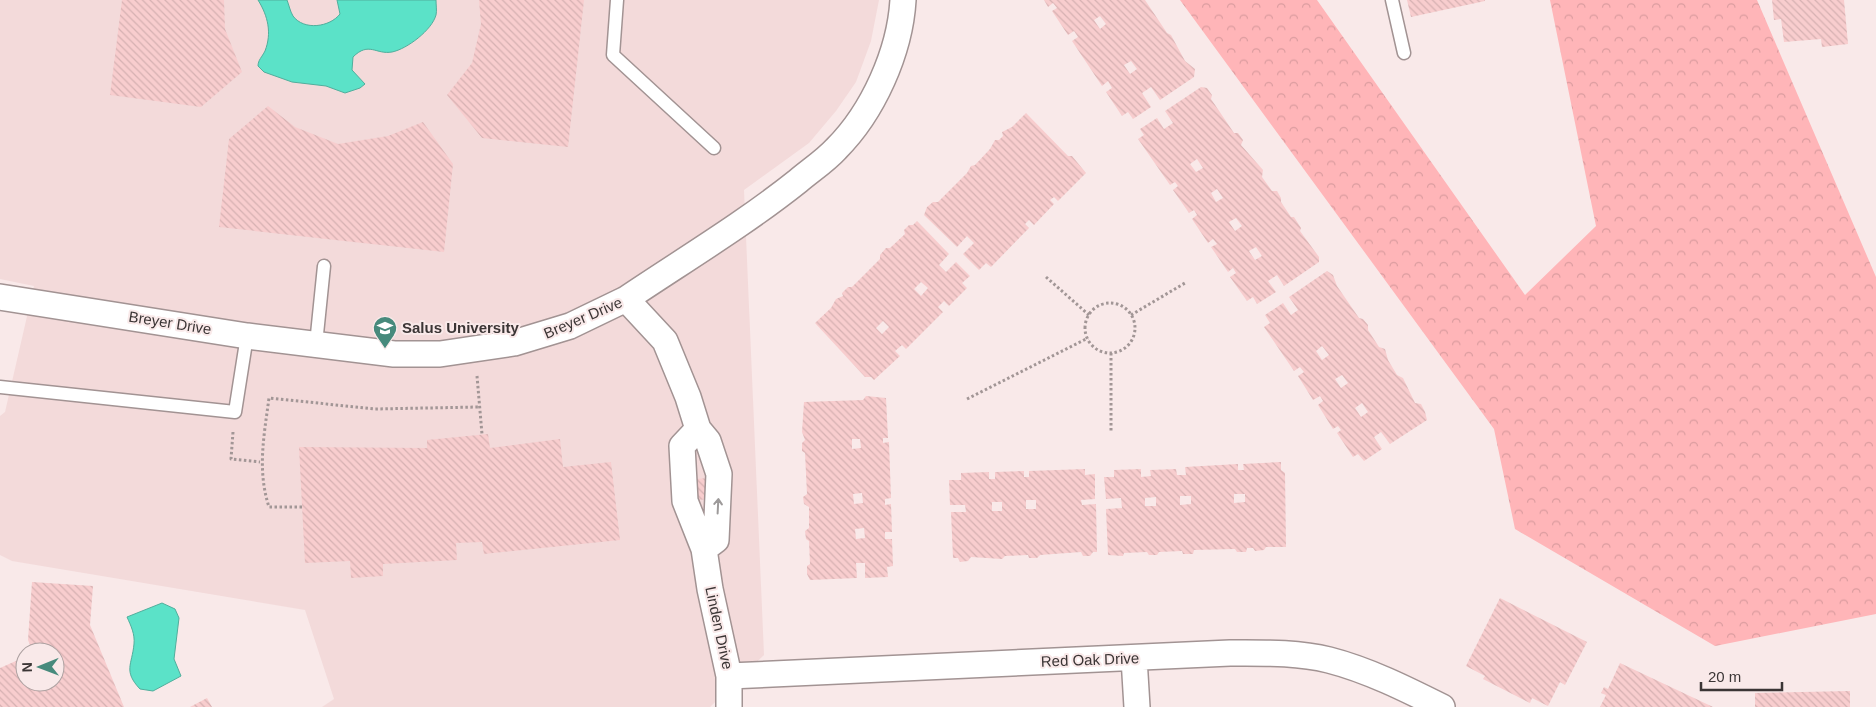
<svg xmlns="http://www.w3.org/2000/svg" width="1876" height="707" viewBox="0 0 1876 707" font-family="Arial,sans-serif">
<defs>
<pattern id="forest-crowns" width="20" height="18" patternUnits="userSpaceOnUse" patternTransform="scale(1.25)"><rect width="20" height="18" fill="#ffb5b8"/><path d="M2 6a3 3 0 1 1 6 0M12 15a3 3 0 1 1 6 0" fill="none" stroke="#db9c9f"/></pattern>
<pattern id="building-back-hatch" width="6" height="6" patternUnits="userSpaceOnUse" patternTransform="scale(1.25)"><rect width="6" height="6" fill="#f8cdce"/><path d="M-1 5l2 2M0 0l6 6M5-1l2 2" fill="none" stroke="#d6b1b2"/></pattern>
</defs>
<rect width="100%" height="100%" fill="#f9e9e9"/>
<path fill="#f3dada" d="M0 0H879L871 41 856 82 836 111 809 143 744 190 764 655 710 707H322L334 699 305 610 12 561 0 555V416L5 412 34 286 0 279Z"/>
<path fill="url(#forest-crowns)" d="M1180 0H1317L1525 295 1596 226 1550 0H1757L1876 277V614L1715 646 1515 529 1494 429Z"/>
<path fill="#5be2c8" stroke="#51ae9c" d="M258 0H287C289 5 290 11 293 16 304 31 330 27 340 14L337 0H436C436 5 437 11 436 15 432 30 407 49 392 52 376 55 369 41 353 57L352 70 365 84 360 88 345 93 326 86 292 82 264 72 258 66C258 60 262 57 265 51 272 33 268 16 258 0Z
M162 603 175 609 179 618 174 659 181 676 153 691 140 689C123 671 132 665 134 644 135 634 131 626 127 617Z"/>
<path fill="url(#building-back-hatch)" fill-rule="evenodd" d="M122 0H224L225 29 242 72 201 107 110 95Z
M479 0H584L568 147 482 138 447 95 472 63 481 24Z
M1044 0H1145L1167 33 1171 35 1185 61 1195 69 1194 77 1160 100 1151 87 1142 93 1151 107 1133 119 1128 112 1122 116 1106 92 1112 88 1108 81 1102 86 1072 41 1078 37 1074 31 1068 35 1052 11 1057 8 1053 3 1048 7ZM1100 16 1106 24 1100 29 1094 20ZM1131 61 1137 69 1130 74 1124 65Z
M1407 0H1485V1L1411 17Z
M1772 0H1844L1848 44 1822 47 1821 39 1784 42 1781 19 1774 20Z
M1201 87 1207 88 1212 95 1211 99 1234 133H1238L1243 140 1241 145 1263 170 1262 177 1272 191H1277L1281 198V202L1291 217H1294L1301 228 1300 231 1319 257V262L1284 286 1277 275 1268 281 1276 292 1257 304 1253 297 1247 301 1230 277 1236 273 1233 268 1228 272 1211 247 1217 244 1213 239 1208 243 1192 219 1197 215 1194 210 1189 213 1173 190 1178 186 1175 182 1170 185 1138 139 1144 135 1140 129 1157 118 1164 129 1173 123 1165 111ZM1197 159 1203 168 1196 172 1190 164ZM1217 189 1223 198 1216 202 1211 193ZM1236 218 1242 226 1235 231 1229 222ZM1256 247 1262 256 1255 260 1249 251Z
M268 106 295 127 338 144 388 136 423 122 453 164 444 252 219 227 229 139Z
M1026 113 1068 156H1072L1086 173 1058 201 1054 197 1050 200 1054 204 1034 225 1029 220 1025 224 1029 228 991 267 986 263 979 270 963 254 974 243 967 236 957 247 924 215 927 207 933 202H938L967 173 971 166 975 165 990 149 995 140H999L1003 136 1002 132 1012 127Z
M917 221 949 254 939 265 946 272 956 262 970 276 962 283 967 288 949 306 944 301 938 307 943 312 906 349 902 345 895 351 900 356 874 380 871 377H865L815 323 831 308 836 299 843 296 842 293 848 287H852L880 259V255L886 248H890L905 234 904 230 909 225H913ZM921 282 928 288 921 296 914 289ZM883 321 889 327 882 334 876 328Z
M1327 271 1333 275 1337 286 1359 318 1363 319 1368 325V330L1379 347 1385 349 1388 360 1397 375 1403 378 1415 403 1421 404 1425 412 1427 420 1390 444 1381 432 1374 437 1382 449 1364 461 1358 454 1353 457 1337 433 1341 430 1338 426 1333 429 1318 405 1323 401 1320 396 1313 400 1298 376 1304 372 1300 367 1294 371 1264 327 1270 323 1265 315 1283 303 1291 315 1298 310 1289 297ZM1322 346 1329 355 1322 360 1316 351ZM1342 375 1348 383 1341 388 1335 379ZM1362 403 1368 412 1361 417 1355 408Z
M866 396 886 398 888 438H883V443L889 442 891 498 885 499V505L891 504 892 532H885V539H892L893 566 887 567 888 577 865 578V563H856L857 578 810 580 807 574V566L810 564 809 541 806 539 805 531 809 528V507L804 504 803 497 807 494 805 453 802 451V443L805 440 802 432 804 402 863 400ZM852 439H860L861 448 852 449ZM862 493 863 503 854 504 853 494ZM864 528 865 538 856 539 855 529Z
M488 434 490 448 560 439 563 467 611 462 620 540 484 554 482 542 456 543 457 560 383 564V576L351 578 350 561 305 563 299 447 427 448V440Z
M1281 462V470L1285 473 1286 547H1266L1264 550 1255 551 1253 548H1247L1246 552H1237L1235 549 1194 550 1193 554H1183L1182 551 1159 552 1157 555H1149L1147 552 1124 553 1123 556 1108 555 1106 509 1122 508 1121 498 1106 499 1104 477H1114V470L1141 469V477L1151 476 1150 470 1176 469 1177 475H1186L1185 467 1238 464V470H1244L1243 464ZM1234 494H1245V502L1234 503ZM1180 496H1191V504L1180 505ZM1156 497V506H1145V498Z
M1085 469V475L1095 474V499L1081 500 1082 505 1096 504 1097 552H1093L1090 556H1083L1081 552 1040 555 1037 558H1029L1028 555 1005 556 1002 559 971 557 968 561 960 562 958 558H953L951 512H966L965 505H950L949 480H961V473L989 472V479H995V472L1024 471V477H1029V471ZM1026 500H1036V509H1026ZM992 502H1002V511H992Z
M710 478 711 499 697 500 695 479Z
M32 582 93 586 90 625 124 707H0V668L25 657V682H55V652H33L28 640Z
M1500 598 1587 642 1565 685 1560 682 1548 706 1532 698 1530 703 1483 679 1485 676 1466 666Z
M1620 663 1713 707H1600L1606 695 1601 693 1604 687 1608 689Z
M1850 691V707H1755V693Z
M207 698 212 707H190Z"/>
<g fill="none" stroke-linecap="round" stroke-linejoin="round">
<g stroke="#a29393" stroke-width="15">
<path id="service" d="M617 0 613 55 714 148
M1392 0 1404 53
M316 344 324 266
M0 387 235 412 247 336"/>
</g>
<g stroke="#a29393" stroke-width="28">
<path id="minor" d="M0 297 247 336 394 354H440L514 343 570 326 626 299C684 260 744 224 798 181 811 170 825 161 836 149 873 112 900 52 903 0
M626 299 665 341 688 397 698 429 708 441 719 474 716 540 704 549
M698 429 682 446 685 501 704 549 710 589 729 676V707
M1134 658 1137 707
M729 676 1230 653C1263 653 1297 652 1329 660 1368 670 1406 689 1442 707"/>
</g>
<path stroke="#a29696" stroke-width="3" stroke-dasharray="2.5 2.5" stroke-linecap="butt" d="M1046 277 1089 315
M1085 328a25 25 0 1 1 50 0a25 25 0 1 1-50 0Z
M1131 315 1185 283
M1111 353V431
M477 376 482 434
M967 399 1088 338
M233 432 231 459 260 462
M302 507H269C257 470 264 436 269 398L375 409 478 407"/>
<use href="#service" stroke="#fff" stroke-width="12"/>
<use href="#minor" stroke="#fff" stroke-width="25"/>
</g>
<defs><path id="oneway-shaft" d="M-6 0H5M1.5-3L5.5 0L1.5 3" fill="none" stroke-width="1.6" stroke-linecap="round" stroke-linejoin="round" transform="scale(1.25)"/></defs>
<use stroke="#9d9a9a" href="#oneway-shaft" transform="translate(718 506) rotate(-87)"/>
<defs>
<g id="university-pin" transform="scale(1.25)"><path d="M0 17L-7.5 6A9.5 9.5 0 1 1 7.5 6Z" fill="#478a7c" stroke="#f9e9e9"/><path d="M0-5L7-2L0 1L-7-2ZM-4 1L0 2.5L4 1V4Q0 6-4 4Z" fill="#fff"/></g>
</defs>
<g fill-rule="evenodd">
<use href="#university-pin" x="385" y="328"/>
</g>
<g text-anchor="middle" stroke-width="4" stroke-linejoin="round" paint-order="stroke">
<g font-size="15" fill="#3b3535" stroke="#f9e9e9">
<text transform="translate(583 318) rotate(-23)" y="5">Breyer Drive</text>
<text transform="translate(170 323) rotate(9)" y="5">Breyer Drive</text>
<text transform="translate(719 628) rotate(78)" y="5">Linden Drive</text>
<text transform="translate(1090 660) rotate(-2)" y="5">Red Oak Drive</text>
</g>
<g font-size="15" font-weight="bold" fill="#3b3535" stroke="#f9e9e9" text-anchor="start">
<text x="402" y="333">Salus University</text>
</g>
</g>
<g transform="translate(40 667) rotate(269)"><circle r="24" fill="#f9e9e9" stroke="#ada1a1"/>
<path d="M0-4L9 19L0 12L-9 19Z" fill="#478a7c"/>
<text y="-8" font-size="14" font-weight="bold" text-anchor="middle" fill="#3b3535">N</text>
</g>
<path d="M1701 682v8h81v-8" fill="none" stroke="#3b3535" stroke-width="2.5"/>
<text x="1708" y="682" font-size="15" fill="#3b3535" stroke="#f9e9e9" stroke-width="4" paint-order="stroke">20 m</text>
</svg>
